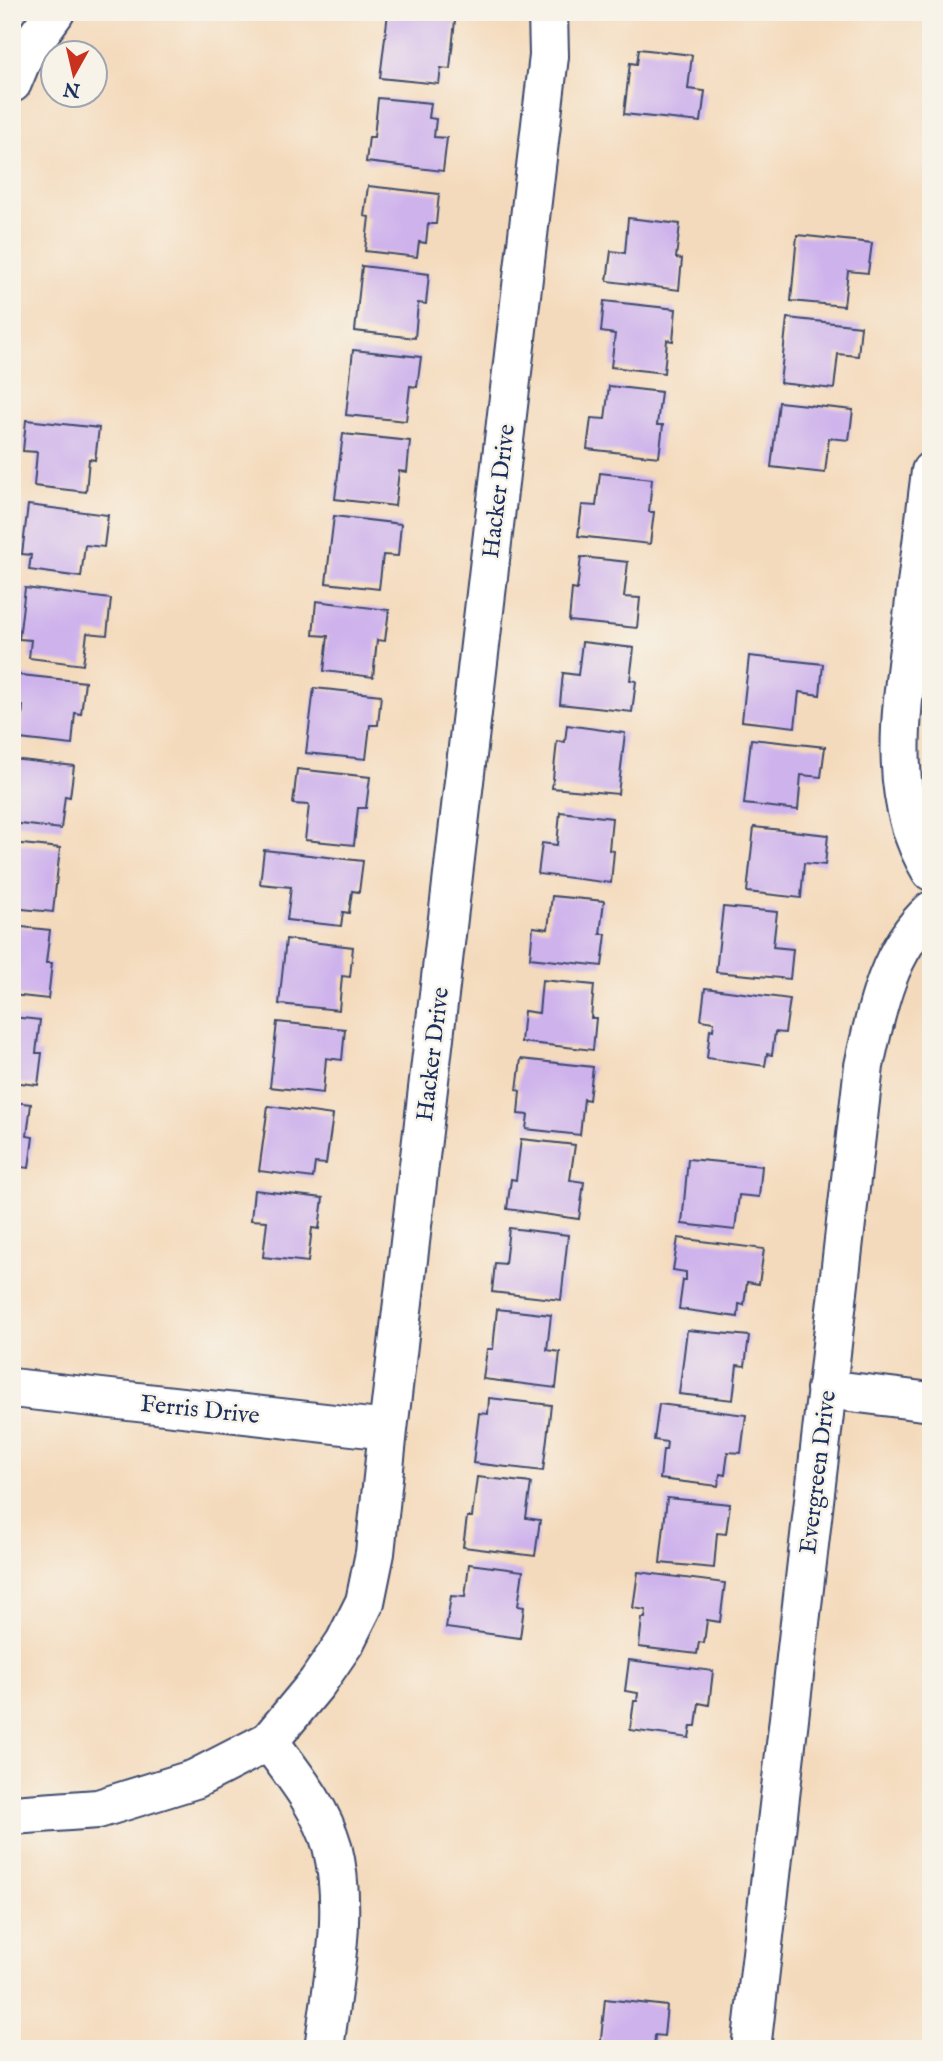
<svg xmlns="http://www.w3.org/2000/svg" width="943" height="2061" viewBox="0 0 943 2061" font-family="'IM FELL English',serif">
<rect width="100%" height="100%" fill="#f7f3e8"/>
<filter id="ink" filterUnits="userSpaceOnUse"><feTurbulence type="fractalNoise" baseFrequency=".0143" numOctaves="2"/><feDisplacementMap in="SourceGraphic" scale="14" xChannelSelector="R" yChannelSelector="G"/><feConvolveMatrix kernelMatrix="1 2 1 2 8 2 1 2 1" color-interpolation-filters="sRGB"/></filter>
<filter id="wash" filterUnits="userSpaceOnUse"><feTurbulence type="fractalNoise" baseFrequency=".00686" numOctaves="4" result="noise"/><feDisplacementMap in="SourceGraphic" scale="28" xChannelSelector="R" yChannelSelector="G"/><feGaussianBlur stdDeviation="1.57" result="paint"/><feColorMatrix in="noise" values="0 0 0 0 0 0 0 0 0 0 0 0 0 0 0 0 0 1.4 0 .05"/><feComposite in="paint" operator="in"/></filter>
<g filter="url(#wash)">
<rect width="100%" height="100%" fill="#f4dabc"/>
<g id="blocks">
<path fill="#ceb2ec" d="M388 13 455 20 450 69 441 68 439 84 380 78Z
M639 49 692 55 688 89 705 91 701 122 624 114 630 63 637 64Z
M378 98 431 103 429 118 436 119 434 137 447 138 443 171 366 162 369 137H374Z
M368 186 439 194 436 224H428L426 243 419 242 417 257 365 251 369 217 364 216Z
M628 218 680 224 676 258 682 259 679 290 607 281 611 251 625 253Z
M797 235 872 243 868 273 848 271 844 306 791 301Z
M362 266 429 274 426 304 418 303 415 338 355 331Z
M604 301 676 309 673 341 667 340 664 373 611 367 615 334 601 332Z
M787 318 861 326 858 356 838 354 834 389 780 383Z
M353 350 421 357 417 387 410 386 406 421 346 415Z
M609 386 661 392 657 425H663L659 457 587 449 591 418 605 419Z
M779 402 853 410 849 440 829 438 825 473 771 467Z
M26 420 99 428 95 460 89 459 86 492 34 486 37 452 23 451Z
M343 434 410 441 407 472 399 471 395 506 335 499Z
M600 473 652 479 649 512H654L650 544 578 536 582 505 596 506Z
M28 505 108 515 104 547 85 545 81 577 29 570 31 555 22 554Z
M334 516 401 524 398 556 383 555 379 589 326 583Z
M581 557 628 562 624 597 640 598 637 628 569 621 572 589 577 590Z
M25 588 111 599 107 635 87 633 83 665 29 658 31 640 19 639Z
M316 601 389 610 385 641 377 640 373 677 324 671 328 636 313 635Z
M582 642 634 648 630 680 636 681 632 712 560 704 563 673 578 675Z
M749 656 823 664 820 695 799 692 795 727 742 721Z
M12 674 85 682 81 714 75 713 72 745 20 739 23 706 12 704Z
M314 688 381 695 378 725H370L366 759 306 753Z
M567 725 625 733 618 794 552 788 557 741 565 742Z
M751 739 825 747 821 777 801 775 798 810 744 804Z
M12 759 74 766 70 797 65 796 61 829 12 823Z
M297 769 370 777 366 808H358L354 845 305 840 309 805 293 804Z
M560 812 612 818 609 850 614 851 611 883 538 874 542 843 557 845Z
M754 827 828 835 825 865 804 863 801 898 747 892Z
M12 843 60 848 53 912 12 908Z
M264 850 363 861 359 892 352 891 349 913 343 912 341 926 287 920 291 887 260 884Z
M552 896 604 901 600 934H606L602 966 530 958 533 927 548 929Z
M723 907 777 912 773 947 793 949 790 979 716 972Z
M12 926 50 930 46 963H52L48 999 12 995Z
M286 939 353 947 350 977 342 976 339 1010 279 1004Z
M542 980 594 985 591 1018H596L593 1050 521 1042 524 1011 539 1013Z
M705 988 790 999 785 1033 775 1032 772 1055 767 1054 765 1066 707 1058 710 1029 713 1030 714 1022 701 1020Z
M12 1017 40 1020 36 1053H42L38 1085 12 1082Z
M277 1022 345 1029 342 1060 326 1058 323 1093 270 1087Z
M521 1059 593 1067 589 1100 584 1099 580 1135 526 1129 528 1115 518 1114 520 1091 517 1090Z
M12 1102 31 1104 27 1136 33 1137 29 1168 12 1166Z
M268 1106 333 1115 326 1164 315 1163 313 1178 259 1171Z
M521 1139 575 1145 570 1180 584 1182 579 1219 507 1209 511 1179 516 1180Z
M688 1159 762 1166 759 1197 739 1195 735 1230 682 1224Z
M254 1190 323 1198 319 1229 312 1228 308 1262 263 1257 267 1221 251 1220Z
M509 1228 568 1235 561 1300 492 1292 495 1263 505 1264Z
M678 1238 764 1249 759 1284 747 1282 744 1305 739 1304 738 1317 679 1309 683 1280H686V1272L673 1270Z
M497 1309 551 1315 547 1350 560 1352 556 1388 483 1379 487 1349H493Z
M687 1330 749 1336 745 1366 737 1365 733 1400 679 1394Z
M489 1398 551 1405 543 1471 473 1463 479 1413 488 1414Z
M659 1404 746 1415 741 1453 728 1452 725 1475 720 1474 718 1486 660 1479 663 1450H666L667 1442 654 1440Z
M477 1477 531 1483 526 1518 540 1520 535 1556 463 1547 467 1517H472Z
M667 1498 730 1504 726 1534 717 1533 714 1568 660 1563Z
M469 1564 523 1571 518 1606 524 1607 520 1638 446 1628 451 1596 465 1597Z
M638 1572 725 1583 720 1622 707 1620 704 1643 699 1642 697 1654 639 1647 642 1618H645L646 1610 633 1608Z
M629 1660 713 1671 709 1705 699 1703 696 1726H691L689 1738 630 1730 634 1701H637L638 1693 625 1691Z
M605 1999 667 2006 664 2036 655 2035 654 2049H600Z"/>
</g>
</g>
<g filter="url(#ink)">
<use href="#blocks" fill-opacity="0" stroke="#3c496c" stroke-width="2"/>
<g fill="none" stroke-linecap="round" stroke-linejoin="round">
<g stroke="#3c496c" stroke-width="42">
<path id="minor" d="M12 83 24 54 55 12
M931 471C925 523 918 574 912 625 902 707 885 796 931 871
M12 1388 388 1430
M826 1389 931 1402
M269 1741C292 1773 321 1807 332 1846 349 1912 332 1983 324 2049
M12 1815 98 1809 195 1779 269 1741 317 1683 345 1642 365 1602 375 1553 388 1430 549 56 548 12
M751 2049 864 1066C876 1011 888 950 931 911"/>
</g>
<use href="#minor" stroke="#fff" stroke-width="38"/>
</g>
</g>
<g text-anchor="middle" stroke-width="5" stroke-linejoin="round" paint-order="stroke">
<g font-size="24" fill="#1b2f5e" stroke="#f7f3e8">
<text transform="translate(498 491) rotate(-83)" y="8">Hacker Drive</text>
<text transform="translate(432 1054) rotate(-83)" y="8">Hacker Drive</text>
<text transform="translate(200 1409) rotate(6)" y="8">Ferris Drive</text>
<text transform="translate(817 1472) rotate(-83)" y="8">Evergreen Drive</text>
</g>
</g>
<rect width="943" height="2061" fill="none" stroke="#f7f3e8" stroke-width="42"/>
<g transform="translate(74 74) rotate(188)"><circle r="33" fill="#f7f3e8" stroke="#9fa5b1" stroke-width="2"/>
<path d="M0-5L12 26L0 18L-12 26Z" fill="#c8321e"/>
<text y="-10" font-size="19" font-weight="bold" text-anchor="middle" fill="#1b2f5e">N</text>
</g>
</svg>
